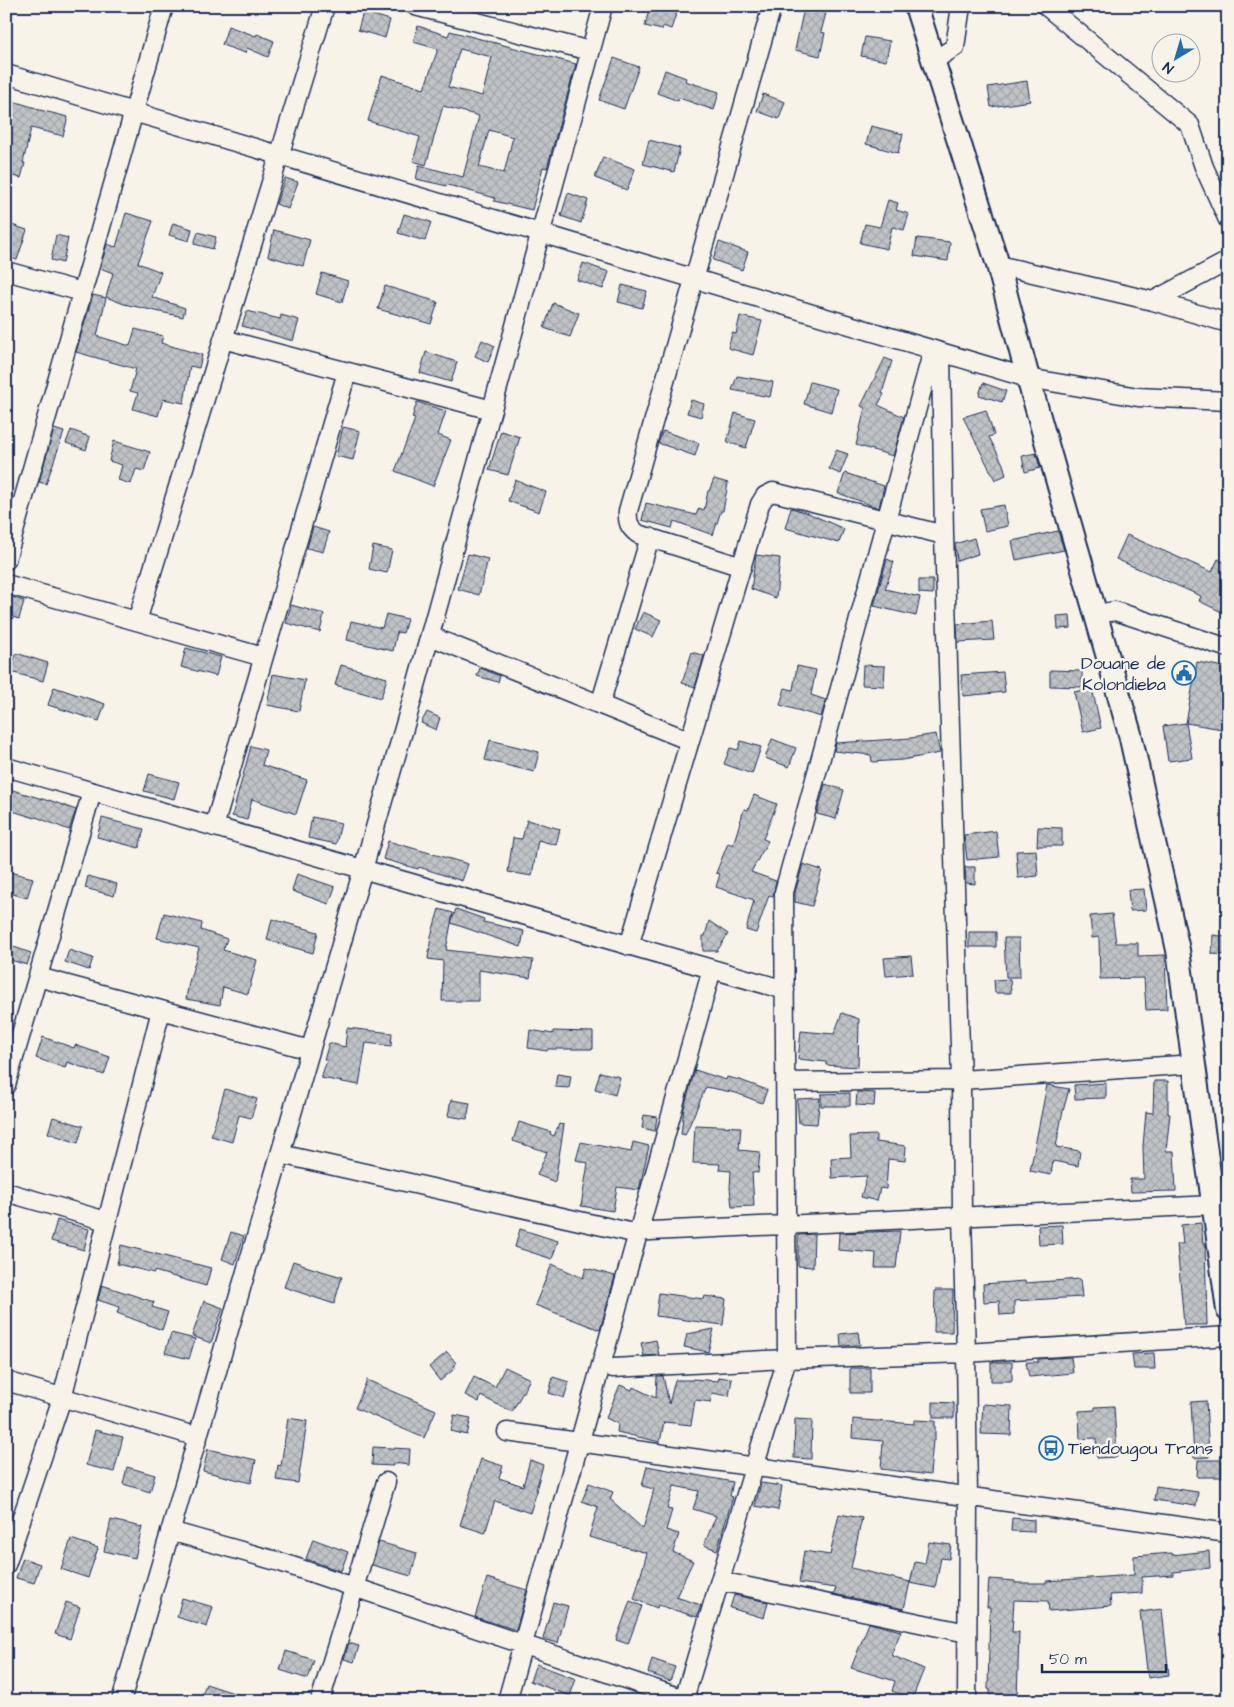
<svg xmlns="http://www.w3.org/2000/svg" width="1234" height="1707" viewBox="0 0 1234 1707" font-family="'Architects Daughter',sans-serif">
<defs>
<pattern id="building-cross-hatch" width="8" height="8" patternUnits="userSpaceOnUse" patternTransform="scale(1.25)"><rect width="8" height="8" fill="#c0c3c5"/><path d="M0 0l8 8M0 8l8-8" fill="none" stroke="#a4a8ac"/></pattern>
</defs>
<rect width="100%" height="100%" fill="#f7f3e8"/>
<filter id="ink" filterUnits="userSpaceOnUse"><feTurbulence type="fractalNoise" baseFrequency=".02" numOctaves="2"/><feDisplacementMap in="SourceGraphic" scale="10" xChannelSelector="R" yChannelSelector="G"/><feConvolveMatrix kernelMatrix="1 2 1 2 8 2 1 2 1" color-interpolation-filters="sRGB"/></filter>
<g filter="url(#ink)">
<path fill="url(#building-cross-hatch)" stroke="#1b2f5e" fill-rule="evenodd" d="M650 6H679L671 29 663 26 662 30 645 26Z
M804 8 826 13 821 32 825 33 820 56 795 50Z
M363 12 390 20 385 38 358 30Z
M228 26 256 36 257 34 274 41 268 57 247 48 245 53 222 45Z
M418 26 448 36 450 31 576 64 547 168 543 167 532 210 494 201 495 198 448 185 447 186 416 179 419 165 463 177 479 116 443 106 426 165 413 161 420 137 368 121 382 75 424 89 438 49 413 42ZM460 49 492 57 482 96 448 87ZM489 130 513 137 504 173 479 167Z
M865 37 890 41 886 61 861 56Z
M614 58 639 67 624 109 599 100Z
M665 70 686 78 685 81 719 92 714 110 679 98 678 101 657 93Z
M1027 81 1030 101 991 107 988 87Z
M763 94 785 102 779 119 757 111Z
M6 99 36 108V109L68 117 63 136 31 128 23 163H25L21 178 6 174Z
M871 126 903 134 898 153 866 144Z
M649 140 680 148 674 172 643 164Z
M603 157 635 169 627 190 595 178Z
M285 178 298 182 288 209 276 204Z
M568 193 588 200 581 223 561 216Z
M888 200 898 203 896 210 909 214 904 230 892 227 887 249 860 243 865 224 880 227Z
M126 213 153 221 138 263 161 272 152 297 185 308 183 317 124 304 106 297 113 273 100 268 107 244 116 247Z
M404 214 431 222 425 241 398 233Z
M6 223 27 230 17 260 6 256Z
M173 223 192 229 189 241 169 235Z
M274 230 310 240 303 266 268 256Z
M198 232 216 237 213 249 194 244Z
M56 235 68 238 63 263 51 260Z
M917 238 950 242 948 261 914 256Z
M719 242 748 252 742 270 713 260Z
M583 263 609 272 603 289 577 280Z
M322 273 348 281 342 302 316 294Z
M622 285 647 291 642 308 618 302Z
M385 286 438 302 431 324 378 309Z
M93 295 106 298 97 336 130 346 135 329 163 336 161 343 202 355 199 368 190 366 184 403 163 399 158 416 133 409 138 393 130 391 136 369 76 352Z
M553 303 579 313 570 337 544 328Z
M247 311 280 319 281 315 299 320 293 341 242 326Z
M740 316 762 321 753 355 728 348 732 333 736 334Z
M482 340 495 346 488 362 475 356Z
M426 352 457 362 451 382 420 373Z
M885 358 892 361 882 393 884 394 878 405 904 417 893 456 856 445 865 408 861 406Z
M737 376 773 382 770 397 732 390Z
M810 382 837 389 831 412 804 404Z
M983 383 1006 391 1002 402 979 395Z
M691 400 704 404 701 417 687 413Z
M417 402 446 411 438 435 451 440 433 486 395 471 415 419 412 418Z
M986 410 994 435 989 437 1003 464 1006 475 995 480 963 417Z
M735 413 755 419 746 448 727 442Z
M343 427 360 431 353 460 336 456Z
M54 429 64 432 46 484 39 482Z
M71 430 90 437 86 450 66 443Z
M501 431 520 437 508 475 489 470Z
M663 431 699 443 695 456 658 443Z
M114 441 150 452 144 471 136 469 131 484 118 480 122 465 109 461Z
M836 450 848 454 840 474 829 469Z
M1036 453 1040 468 1025 472 1022 456Z
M845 473 884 486 879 508 838 493Z
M714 479 728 483 723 511H721L713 535 674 521 672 528 642 520 646 503 696 515 699 508 704 510 708 491H709Z
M515 480 546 492 539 512 508 501Z
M1004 505 1008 526 985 531 980 509Z
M791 508 808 513 844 529 839 543 785 528Z
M313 527 329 532 323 552 307 548Z
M1058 531 1064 550 1016 560 1012 541Z
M1127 535 1212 572 1218 559 1228 564V615L1199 601 1201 596 1116 559Z
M974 538 978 554 957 561 955 544Z
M373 546 392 550 387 573 369 569Z
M468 554 488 559 479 595 458 589Z
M756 555 780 558 776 598 751 589Z
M887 559 894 562 885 589 920 597 916 616 874 606Z
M919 580H933V594L919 593Z
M6 595 24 601 19 619 6 615Z
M291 605 324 614 320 632 286 623Z
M643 612 661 620 653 637 635 629Z
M386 614 407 619 403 633 397 632 393 651 347 640 351 621 382 628Z
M1070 615 1071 628 1058 629 1057 616Z
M992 621 994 640 958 642 957 624Z
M186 648 221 657 216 676 181 667Z
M692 652 704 656 695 687 682 683Z
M16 653 48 663 43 681 11 672Z
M1197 662 1225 667 1222 682 1228 683V730L1186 723Z
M341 665 387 678 381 698 335 685Z
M863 665 885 666 884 686 862 685Z
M797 666 816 670 811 695 826 700 821 717 780 705 785 688 793 690Z
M480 668 500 676 498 682 477 676Z
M1050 670 1082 671V687L1050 686Z
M1003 672 1005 692 963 696 961 675Z
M273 674 305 680 299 711 267 705Z
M54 687 105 704 99 721 48 705Z
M1092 688 1101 728 1083 732 1074 692Z
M427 712 440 718 436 730 421 723Z
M1186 723 1192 758 1168 761 1163 726Z
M936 734 940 753 902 760 872 762 871 755 834 751 836 743 911 738Z
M772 739 796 748 789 767 765 758Z
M490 740 539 752 534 772 485 760Z
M741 741 761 747 752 774 724 764 730 748 738 750Z
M251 746 266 750 262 765 307 780 296 814 252 799 247 820 232 816Z
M149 774 179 782 174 799 144 791Z
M825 784 844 790 836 819 817 814Z
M6 788 49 801V800L76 810 69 830 36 817 35 818 6 809Z
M754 795 777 804 763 839 768 841 751 872 776 881 773 896 769 895 756 933 746 930 754 900 716 887 720 874 716 873 728 843 733 845 744 809 748 810Z
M312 817 341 823 336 844 308 838Z
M102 818 144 829 139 848 97 837Z
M527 820 560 829 556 845 538 840 532 876 508 872 513 838 522 839Z
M1038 827 1062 828V846H1037Z
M996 831 999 857 967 860 964 835Z
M388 841 468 864 462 881 419 867 418 869 383 859Z
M1036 850 1038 876 1018 878 1016 851Z
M803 864 822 870 812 906 795 902V893Z
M965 867H975V884L966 883Z
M6 871 33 878 27 898 6 892Z
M297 874 335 887 329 904 292 891Z
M88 876 117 884 114 896 85 888Z
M1144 889 1146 910 1130 911 1128 890Z
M439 909 453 913 446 950 533 960 530 978 479 970V1001H442L443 961 428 959 431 936Z
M456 909 484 919 483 922 524 931 521 947 451 923Z
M164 913 202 923 201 930 227 939 223 950 257 960 248 994 223 987 220 1005 186 999 189 982 199 948 157 938Z
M1112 914 1116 943H1138V956L1165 955 1167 1009 1146 1010 1144 978 1100 979 1099 937 1092 938 1090 916Z
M272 919 318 932 313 953 267 940Z
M709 921 728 934 717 951H703V936H705Z
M969 932H996V947H969Z
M1213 935 1228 937V955L1212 954Z
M1004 938H1019L1020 977H1006Z
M11 946 31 953 27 965 7 959Z
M69 950 93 958 89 970 65 962Z
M911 956 913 974 886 976 884 958Z
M1010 979 1011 993H995L994 980Z
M842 1013 859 1019 858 1067 826 1065V1062L798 1059 801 1031 834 1034Z
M347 1028 392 1033 391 1046 366 1043 359 1085 321 1078 327 1060H324L329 1043 345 1047Z
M530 1030 553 1034V1031L593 1032V1049H548L547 1051 528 1048Z
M43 1037 74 1048 75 1045 110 1057 104 1075 67 1062 65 1068 36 1058Z
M695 1070 726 1080 727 1077 740 1080 767 1090 762 1103 736 1093 706 1087 685 1135 681 1134 684 1108Z
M600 1072 620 1077 615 1095 595 1089Z
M557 1074 571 1076 569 1088 555 1087Z
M1154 1081H1168V1114H1170L1166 1151H1174L1176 1191 1131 1192 1130 1179H1144L1143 1146 1146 1112 1153 1113Z
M1106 1083V1098L1075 1099 1074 1085Z
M1047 1085 1069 1089 1062 1115 1056 1147 1080 1151 1078 1166 1053 1161 1051 1175 1030 1171Z
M225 1089 257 1099 251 1118 239 1115 232 1142 211 1136Z
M857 1092 875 1093 874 1106 856 1105Z
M850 1093V1106H821V1094Z
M820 1098 817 1124 799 1123 797 1099Z
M451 1100 470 1103 467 1119 448 1116Z
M644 1115 657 1117 655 1131 642 1128Z
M53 1117 83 1126 78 1143 48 1133Z
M519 1122 551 1132 550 1134 554 1136 559 1124 564 1125 555 1182 537 1175 547 1152 513 1141Z
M695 1125 741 1127 739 1150 760 1152 758 1173 752 1172 754 1206 732 1207 730 1188 731 1171 719 1170 720 1164 693 1163Z
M876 1135V1142L906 1146 905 1161 888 1159 886 1189 880 1188 877 1201 861 1197 867 1176 832 1178 831 1158 851 1157 850 1136Z
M581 1142 631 1152 633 1142 649 1146 639 1190 617 1187 613 1211 581 1206 588 1163 576 1160Z
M57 1220 89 1229 84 1250 51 1241Z
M1201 1223 1203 1243H1205L1207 1325H1184L1177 1244H1183L1181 1225Z
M1062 1225 1063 1244 1039 1245 1038 1226Z
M520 1229 558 1241 552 1259 515 1247Z
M900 1231 896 1268H875L876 1253 838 1250 839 1233Z
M231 1232 244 1236 235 1264 222 1259Z
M814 1234 813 1267 798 1266V1235Z
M121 1245 211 1268 206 1286 154 1271V1273L117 1264Z
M293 1261 305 1265V1266L342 1277 334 1304 284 1287Z
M552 1264 583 1278 586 1268 615 1276 600 1330 535 1305Z
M1080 1279 1082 1297 1014 1301V1314L1000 1315 999 1301 984 1302 983 1284 1025 1281V1283Z
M102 1285 154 1302 152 1307 168 1312 162 1330 117 1313 119 1307 98 1300Z
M935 1290H953L952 1332H934Z
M659 1293 704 1299 705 1296 726 1299 723 1325 656 1316Z
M204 1301 223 1308 211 1343 192 1336Z
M714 1329 708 1352 684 1347 687 1334Z
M858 1332 860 1345 841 1346 840 1334Z
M171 1333 195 1339 189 1359 165 1353Z
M656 1340 659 1355 644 1356 641 1343Z
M447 1352 456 1363 453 1370 440 1381 429 1367Z
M1154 1353 1155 1369H1134L1132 1354Z
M1071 1357 1073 1373 1029 1377 1026 1362H1038V1359Z
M991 1362H1012V1381H991Z
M505 1367 530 1379 512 1412 481 1396 479 1402 465 1395 474 1377 495 1387Z
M850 1368H870V1393H850Z
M657 1376H663L669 1404 675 1380H693V1379L718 1381 719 1377 732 1379 729 1396 712 1393 711 1402 695 1400 691 1425 664 1422 660 1442 617 1432 618 1424 606 1418 620 1385 632 1390 633 1387 656 1398Z
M553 1377 569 1382 564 1398 549 1393Z
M367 1380 436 1410 424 1438 355 1408Z
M1206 1401 1209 1457 1194 1458 1191 1402Z
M933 1402 954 1403V1418H933Z
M983 1404 1012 1406 1011 1435 981 1434Z
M1114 1406 1117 1457 1097 1458 1096 1438 1080 1439 1079 1411 1095 1410V1407Z
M454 1415 471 1418 467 1435 451 1431Z
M288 1418 307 1421 298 1483 276 1480 278 1465 281 1466Z
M795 1419 812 1420 811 1459 794 1458Z
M853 1419 914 1424V1420L935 1421V1440H933L930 1475 881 1469 883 1441 852 1438Z
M95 1430 123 1437 114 1472 86 1465Z
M373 1447 410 1449 409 1465 393 1463V1466L372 1465Z
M208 1449 256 1460 251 1483 203 1471Z
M481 1459 503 1466 499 1478 523 1486 530 1460 543 1465 536 1490 537 1491 530 1513 495 1501 485 1533 460 1525Z
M1198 1460H1222V1477H1197Z
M647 1466 733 1482 730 1496 733 1497 717 1550 704 1545 716 1516 693 1509 699 1491 674 1486 667 1509 672 1510 666 1530 679 1534 673 1552 693 1561 676 1597 701 1605 697 1617 658 1605 657 1608 634 1599 647 1553 589 1537 598 1507 582 1501 589 1483 613 1492 610 1499 643 1529 654 1489 642 1486Z
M127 1467 155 1475 150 1492 123 1484Z
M761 1483 782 1486 778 1510 755 1506Z
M1156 1486 1198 1492 1196 1506 1154 1500Z
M839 1514 862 1518 851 1568 910 1582 904 1609 834 1594 836 1588 799 1583 804 1551 830 1555Z
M1012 1518 1034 1520V1532L1011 1531Z
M111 1520 142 1527 135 1558 104 1551Z
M71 1539 98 1548 88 1578 61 1569Z
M313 1539 348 1552 341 1571 306 1559Z
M379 1542 417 1553 411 1576 372 1565Z
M929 1542 951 1545 949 1559 941 1558 935 1588 910 1583 915 1562 925 1564Z
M1209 1551 1210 1568 1173 1572V1575L1142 1577V1593L1110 1595 1111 1606 1049 1611 1048 1601 1014 1600 1012 1632H1019L1017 1701H990V1690L988 1689 990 1607H987L989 1579 1015 1581V1583H1046V1581L1134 1575V1556L1172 1553V1555Z
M23 1558 40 1564 34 1583 16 1578Z
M487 1578 527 1590 516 1630 475 1617Z
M734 1595 768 1602 764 1618 730 1608Z
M182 1598 213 1607 207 1627 177 1617Z
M630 1601 642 1606 628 1644 616 1640Z
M66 1602 80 1607 70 1639 55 1634Z
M553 1602 568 1606 558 1643 543 1639Z
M1162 1609 1169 1675 1148 1678 1140 1612Z
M869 1623 901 1631 891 1655 924 1669 912 1699 892 1691 895 1681 851 1668Z
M349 1643 359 1646 354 1662 344 1659Z
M286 1651 314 1660 308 1679 280 1670Z
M652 1659 675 1667 670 1681 648 1673Z
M536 1664 576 1679 570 1696 530 1681Z
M206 1684 249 1698V1701H200Z"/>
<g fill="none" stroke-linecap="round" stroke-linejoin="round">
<g stroke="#1b2f5e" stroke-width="21">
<path id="minor" d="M415 6 590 51
M1046 6 1190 125 1204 167 1228 220
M933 61 955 47 961 6
M6 74 1028 378 1138 397 1228 401
M998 265 1153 301 1228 323
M6 271 82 292
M1153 301 1228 261
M223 339 492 410
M941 353 944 535 961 1080 962 1217 966 1353 968 1497 967 1701
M6 560 164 6
M742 567 638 534C629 527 627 522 628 511L772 6
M6 584 263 657
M1096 614 1115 611 1228 648
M137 621 325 6
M430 636 690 741
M600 705 650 537
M6 767 785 990
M214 827 347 372
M629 946 760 504 765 496 773 492 944 535
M38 977 310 1050
M785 1082 961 1080 1194 1064
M6 1085 92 792
M280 1154 629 1232 1214 1205
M6 1192 106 1221
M613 1368 787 1359 966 1353 1228 1336
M6 1381 198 1437
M507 1432 1228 1533
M170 1531 280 1562 690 1701
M6 1565 62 1398 161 1010
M720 1581 967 1633
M684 1699 787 1359 784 892 933 350
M121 1701 409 711 603 6
M320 1701 386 1482
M507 1701 712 969"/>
</g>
<g stroke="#1b2f5e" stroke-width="26">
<path id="major" d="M916 6 998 265 1028 378 1130 734 1178 950 1228 1310"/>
</g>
<use href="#minor" stroke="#f7f3e8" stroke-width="18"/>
<use href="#major" stroke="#f7f3e8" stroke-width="22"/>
</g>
</g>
<defs>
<g id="civic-ring" transform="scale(1.25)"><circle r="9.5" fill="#f7f3e8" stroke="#1f6fb2" stroke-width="1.5"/><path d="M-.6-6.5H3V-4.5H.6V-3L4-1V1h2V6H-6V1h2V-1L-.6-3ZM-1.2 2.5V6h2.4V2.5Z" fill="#1f6fb2"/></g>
<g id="bus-ring" transform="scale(1.25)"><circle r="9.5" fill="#f7f3e8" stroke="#1f6fb2" stroke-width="1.5"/><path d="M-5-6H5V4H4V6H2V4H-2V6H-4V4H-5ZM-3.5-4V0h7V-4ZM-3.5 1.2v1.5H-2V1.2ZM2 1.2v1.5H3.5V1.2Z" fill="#1f6fb2"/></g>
</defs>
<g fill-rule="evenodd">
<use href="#civic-ring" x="1184" y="673"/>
<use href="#bus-ring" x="1051" y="1448"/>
</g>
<g text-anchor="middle" stroke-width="5" stroke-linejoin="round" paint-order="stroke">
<g font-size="18" fill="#1b2f5e" stroke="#f7f3e8" text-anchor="end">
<text x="1166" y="669">Douane de<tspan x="1166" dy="21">Kolondieba</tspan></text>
<text x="1068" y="1454" text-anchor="start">Tiendougou Trans</text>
</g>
</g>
<rect width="1234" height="1707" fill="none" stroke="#f7f3e8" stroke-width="25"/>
<rect x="12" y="12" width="1209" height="1682" fill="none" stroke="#1b2f5e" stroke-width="2" filter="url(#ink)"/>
<g transform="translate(1176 58) rotate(218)"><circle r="24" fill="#f7f3e8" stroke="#9fa5b1"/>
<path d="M0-4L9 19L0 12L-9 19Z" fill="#1f6fb2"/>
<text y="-8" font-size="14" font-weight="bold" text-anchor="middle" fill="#1b2f5e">N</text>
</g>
<path d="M1042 1664v8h124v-8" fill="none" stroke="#1b2f5e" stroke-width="2.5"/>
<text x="1049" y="1664" font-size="15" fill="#1b2f5e" stroke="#f7f3e8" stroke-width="4" paint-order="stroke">50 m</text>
</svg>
